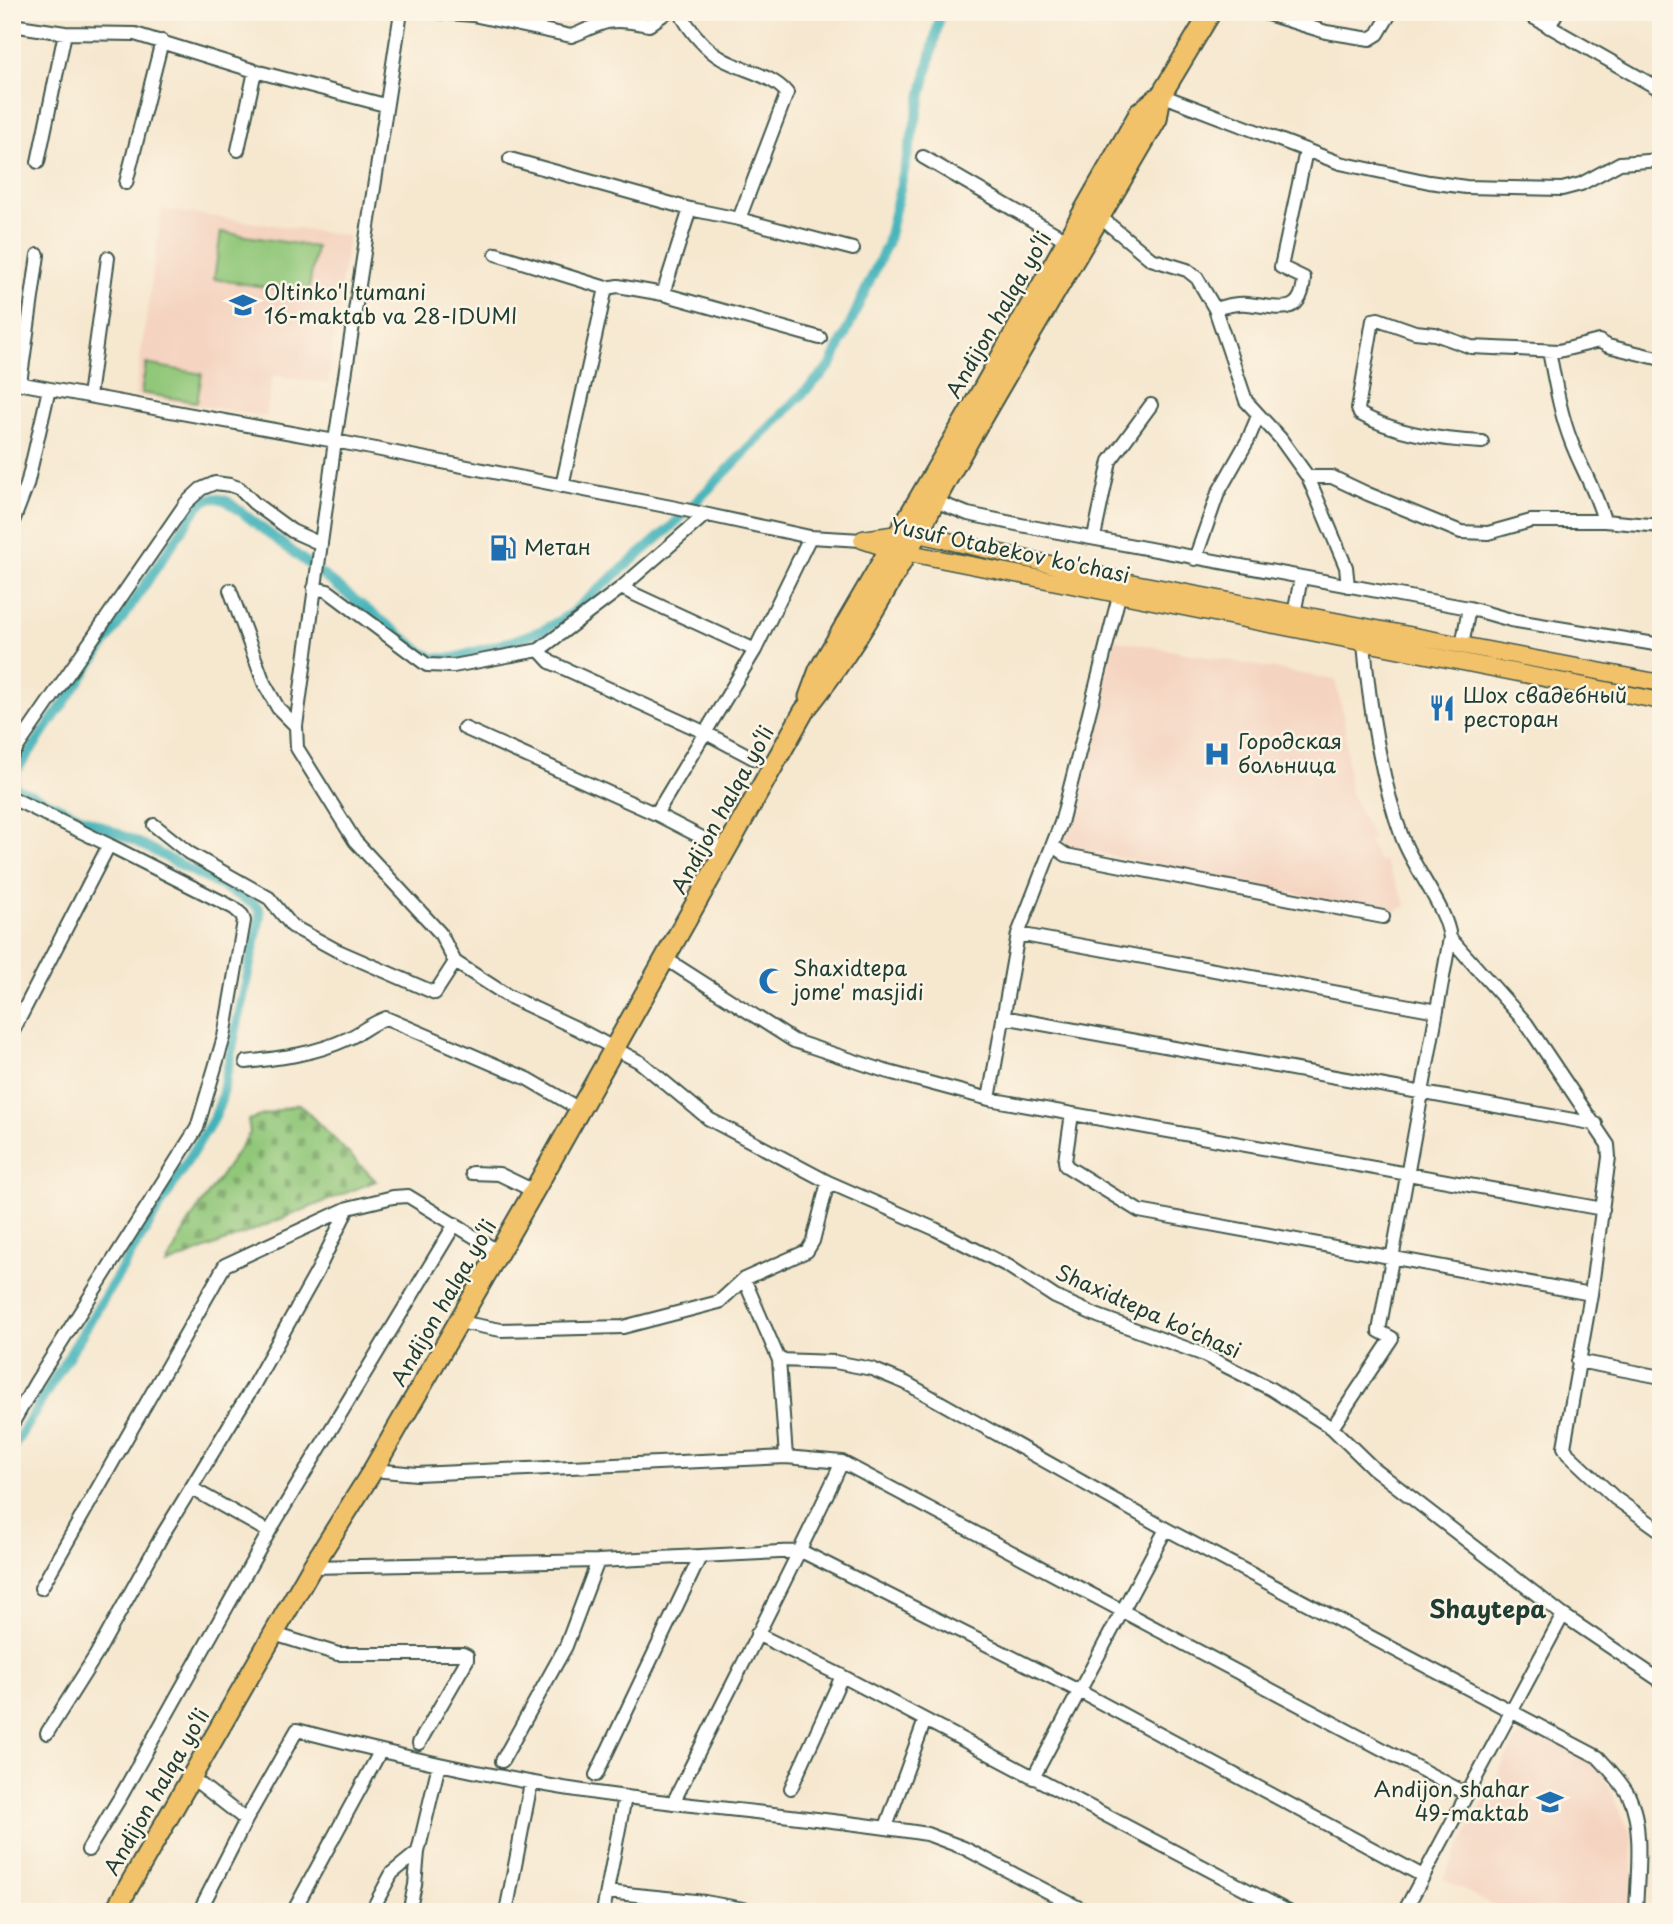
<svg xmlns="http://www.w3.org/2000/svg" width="1673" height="1924" viewBox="0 0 1673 1924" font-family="'Playpen Sans',sans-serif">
<defs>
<pattern id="cemetery-stones" width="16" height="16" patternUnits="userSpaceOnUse" patternTransform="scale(1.75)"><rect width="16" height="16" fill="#91c779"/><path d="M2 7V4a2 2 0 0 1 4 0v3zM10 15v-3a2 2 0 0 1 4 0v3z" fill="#76a364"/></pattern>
</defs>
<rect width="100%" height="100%" fill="#fcf5e5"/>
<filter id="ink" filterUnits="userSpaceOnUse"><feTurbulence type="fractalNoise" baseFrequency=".0143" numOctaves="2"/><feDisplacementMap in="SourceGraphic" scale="14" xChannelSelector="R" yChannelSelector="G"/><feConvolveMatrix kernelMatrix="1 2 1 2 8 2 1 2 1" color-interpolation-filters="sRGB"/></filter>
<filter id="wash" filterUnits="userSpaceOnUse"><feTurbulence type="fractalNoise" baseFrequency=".00686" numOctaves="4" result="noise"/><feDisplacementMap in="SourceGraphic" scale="28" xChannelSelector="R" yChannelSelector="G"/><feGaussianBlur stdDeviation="1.57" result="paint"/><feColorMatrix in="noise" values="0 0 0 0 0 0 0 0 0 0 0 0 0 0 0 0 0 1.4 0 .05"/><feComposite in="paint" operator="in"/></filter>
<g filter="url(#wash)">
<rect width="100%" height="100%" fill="#f6e7cf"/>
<path fill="#f4d3c0" d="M162 209 348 236 328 384 273 375 266 417 135 395Z
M1115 640 1335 680 1344 718 1350 791 1373 839 1369 841 1379 862 1384 860 1407 905 1393 913 1063 846Z
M1523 1725 1599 1765 1633 1838 1632 1912H1505L1443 1879Z"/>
<path fill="url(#cemetery-stones)" stroke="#588256" stroke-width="2" d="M299 1104 376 1181 166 1265 189 1222 250 1133 248 1120Z"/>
<path fill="#91c779" stroke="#588256" stroke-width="2" d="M221 232 316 247 308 294 214 279Z
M146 364 202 374 197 402 141 393Z"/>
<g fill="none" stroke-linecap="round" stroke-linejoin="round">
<path stroke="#43b3ba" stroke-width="10" d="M12 1449 215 1116 221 1100 260 917 259 909 253 903 139 843 16 788 13 782 17 770 99 653 198 506 207 499 217 498 227 501 422 652 434 658H454L512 641 543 630 569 615 672 526 831 365 887 244 941 12"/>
</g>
</g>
<g filter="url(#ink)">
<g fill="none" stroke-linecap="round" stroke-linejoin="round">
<g stroke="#3f564b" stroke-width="16">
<path id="minor" d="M401 12 335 441 676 508 810 537 862 540
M436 12 473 15 571 36C581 33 588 28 598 25 615 18 632 22 649 25L667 12
M1261 12 1326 32 1370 39 1378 34 1391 12
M1524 12 1661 90
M12 25 65 33 135 34 255 71 385 105
M1549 27 1557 12
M1161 95 1340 163 1429 182 1466 187 1562 189 1581 184 1620 163 1661 160
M238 150 255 71
M923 157 1068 241
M510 159 690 209
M38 162 65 33
M126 183 162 41
M1100 217 1151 259 1187 270 1197 278 1215 309 1246 401 1280 438 1308 477 1346 567 1348 586
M739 219 853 249
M496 254 606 288
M663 294 820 338
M1215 309C1225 306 1236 303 1247 304 1276 306 1302 320 1304 278L1281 267 1306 151
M1549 351C1555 381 1560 413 1571 441 1581 468 1597 493 1604 521
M12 382 335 441 296 726 297 748 355 841 440 933 455 962 508 996 576 1028 640 1062 709 1119 828 1182 935 1229 1008 1266 1055 1297 1098 1316 1202 1354 1271 1389 1332 1428 1373 1468 1563 1615 1661 1681
M20 383 38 255
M89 396 108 258
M1482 442C1443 440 1395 433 1360 414L1358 409 1373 320 1378 319 1415 332 1435 334 1471 347 1559 351 1599 341 1608 346 1661 359
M1308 477H1332L1368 494 1461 532 1488 533 1531 521H1604L1661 526
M562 486 606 288 618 286 663 294 690 209 739 219 787 93C772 75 745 71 724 60 707 51 689 30 680 12
M935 501 968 514 1026 526 1469 608 1511 620 1661 645
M12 524 27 485 49 389
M1094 537 1110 461 1151 405
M1195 559 1218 493 1248 440 1258 416
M314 588 328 591 427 665 453 666 539 650 621 588 705 515
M621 588 755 650
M230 590 264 683 278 708 296 726
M1294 614 1301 578
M1462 646 1469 608
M539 650 550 662 706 733 755 759
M464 728 656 814
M12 755 186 503 201 489 215 483 230 485 239 488 254 503 292 531 321 544
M12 798 109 845 12 1033
M154 825 189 853 269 898 292 926 336 950 435 993 455 962
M1053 846 1066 855 1383 917
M726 850 656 814 755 650 810 537
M1018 934 1437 1011
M1450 938 1526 1023 1608 1145 1609 1157 1591 1294
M666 959 794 1041 885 1071 989 1099 1603 1209
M1003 1017 1596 1124
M246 1062C281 1058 315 1054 347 1039 361 1033 371 1023 386 1018L528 1079 581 1110
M989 1099 1018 934 1061 823 1119 596
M1072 1114 1065 1161 1066 1166 1139 1211 1591 1294 1564 1447 1568 1454 1615 1498 1661 1531
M472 1173 499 1174 534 1191
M744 1279 779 1360
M459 1322 501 1330 623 1327 719 1302 744 1279 807 1251 813 1241 828 1182
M1578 1361 1661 1377
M12 1424 36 1382 197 1128 224 1037 244 921 242 915 234 908 109 845
M1332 1428 1392 1338 1379 1331 1450 938C1446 906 1414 870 1402 837 1381 779 1369 705 1364 643
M786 1457 779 1360 835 1362 872 1369 906 1383 1166 1529 1598 1757C1609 1769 1621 1781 1629 1796 1644 1827 1637 1877 1636 1912
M373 1470 417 1474 786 1457 842 1462 1467 1794
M191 1488 269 1532
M312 1567 598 1561 801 1551 1079 1691 1423 1876
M41 1588 225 1265 348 1208 393 1197 408 1196 499 1252
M274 1634 338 1654H463L467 1656V1660L419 1743
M757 1634 842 1676 1289 1912
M47 1733 96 1655 163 1534 252 1388 317 1272 348 1208
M502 1761 566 1646 598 1561
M596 1775 700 1557
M191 1777 246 1820 199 1912
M1033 1778 1166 1529
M791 1788 842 1676
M673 1803C729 1689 789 1577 842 1462
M246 1820 297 1730C405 1758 515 1783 626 1797 726 1810 827 1818 927 1834L964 1848 1087 1912
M886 1827 925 1720
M88 1850 121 1796 269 1532 455 1224
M418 1852 439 1764
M607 1892 705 1902 760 1912
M293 1912 380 1752
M371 1912 392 1873 418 1852 415 1885 409 1912
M506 1912 531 1783
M603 1912 625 1797
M1404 1912 1563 1615"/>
</g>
<g stroke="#3f564b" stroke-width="19">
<path id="major" d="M863 539 898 534H918L1124 581 1661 683
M862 540 889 549 1661 701"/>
</g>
<g stroke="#3f564b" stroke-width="23">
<path id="highway" d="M809 697 819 670 980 394 1140 112 1161 95 1211 12
M114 1912 312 1567 373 1470 534 1191 804 711C871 629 917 531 969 440 1031 332 1095 226 1157 119L1161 95"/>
</g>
<use href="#minor" stroke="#fff" stroke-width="12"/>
<use href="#major" stroke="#f2c26a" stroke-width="16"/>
<use href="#highway" stroke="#f2c26a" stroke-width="19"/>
</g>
</g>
<defs>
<g id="school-bare" transform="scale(2.1)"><path d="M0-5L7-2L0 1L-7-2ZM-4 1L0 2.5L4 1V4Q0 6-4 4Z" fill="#1f6fb2" stroke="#fcf5e5" stroke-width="2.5" paint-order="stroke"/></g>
<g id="fuel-bare" transform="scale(2.1)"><path d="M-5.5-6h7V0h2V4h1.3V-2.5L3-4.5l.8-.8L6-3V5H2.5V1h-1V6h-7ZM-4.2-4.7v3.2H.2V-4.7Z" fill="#1f6fb2" stroke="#fcf5e5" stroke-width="2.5" paint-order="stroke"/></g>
<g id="restaurant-bare" transform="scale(2.1)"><path d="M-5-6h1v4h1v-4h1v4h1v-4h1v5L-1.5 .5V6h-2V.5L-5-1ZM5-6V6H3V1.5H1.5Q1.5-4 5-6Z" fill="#1f6fb2" stroke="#fcf5e5" stroke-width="2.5" paint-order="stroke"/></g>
<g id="hospital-bare" transform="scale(2.1)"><path d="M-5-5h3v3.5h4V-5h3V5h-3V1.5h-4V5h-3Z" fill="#1f6fb2" stroke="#fcf5e5" stroke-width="2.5" paint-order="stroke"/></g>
<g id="mosque-bare" transform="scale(2.1)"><path d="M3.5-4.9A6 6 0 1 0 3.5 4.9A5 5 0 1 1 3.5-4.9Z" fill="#1f6fb2" stroke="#fcf5e5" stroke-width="2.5" paint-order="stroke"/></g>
</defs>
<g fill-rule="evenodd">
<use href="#school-bare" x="243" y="305"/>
<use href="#fuel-bare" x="503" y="548"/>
<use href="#restaurant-bare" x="1442" y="708"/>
<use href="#hospital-bare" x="1217" y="754"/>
<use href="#mosque-bare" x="772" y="981"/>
<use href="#school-bare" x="1550" y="1802"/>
</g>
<g text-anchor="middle" stroke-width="5" stroke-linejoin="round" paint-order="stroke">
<g font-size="21" fill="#1f3d34" stroke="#fcf5e5" text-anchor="start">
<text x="264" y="300">Oltinko'l tumani<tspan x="264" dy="24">16-maktab va 28-IDUMI</tspan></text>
<text x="524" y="555">Метан</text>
<text x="1463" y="703">Шох свадебный<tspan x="1463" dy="24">ресторан</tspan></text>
<text x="1238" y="749">Городская<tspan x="1238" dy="24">больница</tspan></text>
<text x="793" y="976">Shaxidtepa<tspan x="793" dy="24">jome' masjidi</tspan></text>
<text x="1529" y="1797" text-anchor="end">Andijon shahar<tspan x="1529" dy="24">49-maktab</tspan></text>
</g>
<g font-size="21" fill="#1f3d34" stroke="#fcf5e5">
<text transform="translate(999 315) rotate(-60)" y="7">Andijon halqa yo‘li</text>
<text transform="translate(1010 551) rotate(12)" y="7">Yusuf Otabekov ko'chasi</text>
<text transform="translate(723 810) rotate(-61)" y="7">Andijon halqa yo‘li</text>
<text transform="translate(444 1303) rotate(-60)" y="7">Andijon halqa yo‘li</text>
<text transform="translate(1148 1312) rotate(24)" y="7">Shaxidtepa ko'chasi</text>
<text transform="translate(157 1792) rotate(-60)" y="7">Andijon halqa yo‘li</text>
</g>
<g font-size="24" font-weight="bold" fill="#1f3d34" stroke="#fcf5e5">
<text x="1488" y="1618">Shaytepa</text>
</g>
</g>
<rect width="1673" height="1924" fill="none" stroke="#fcf5e5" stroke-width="42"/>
</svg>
